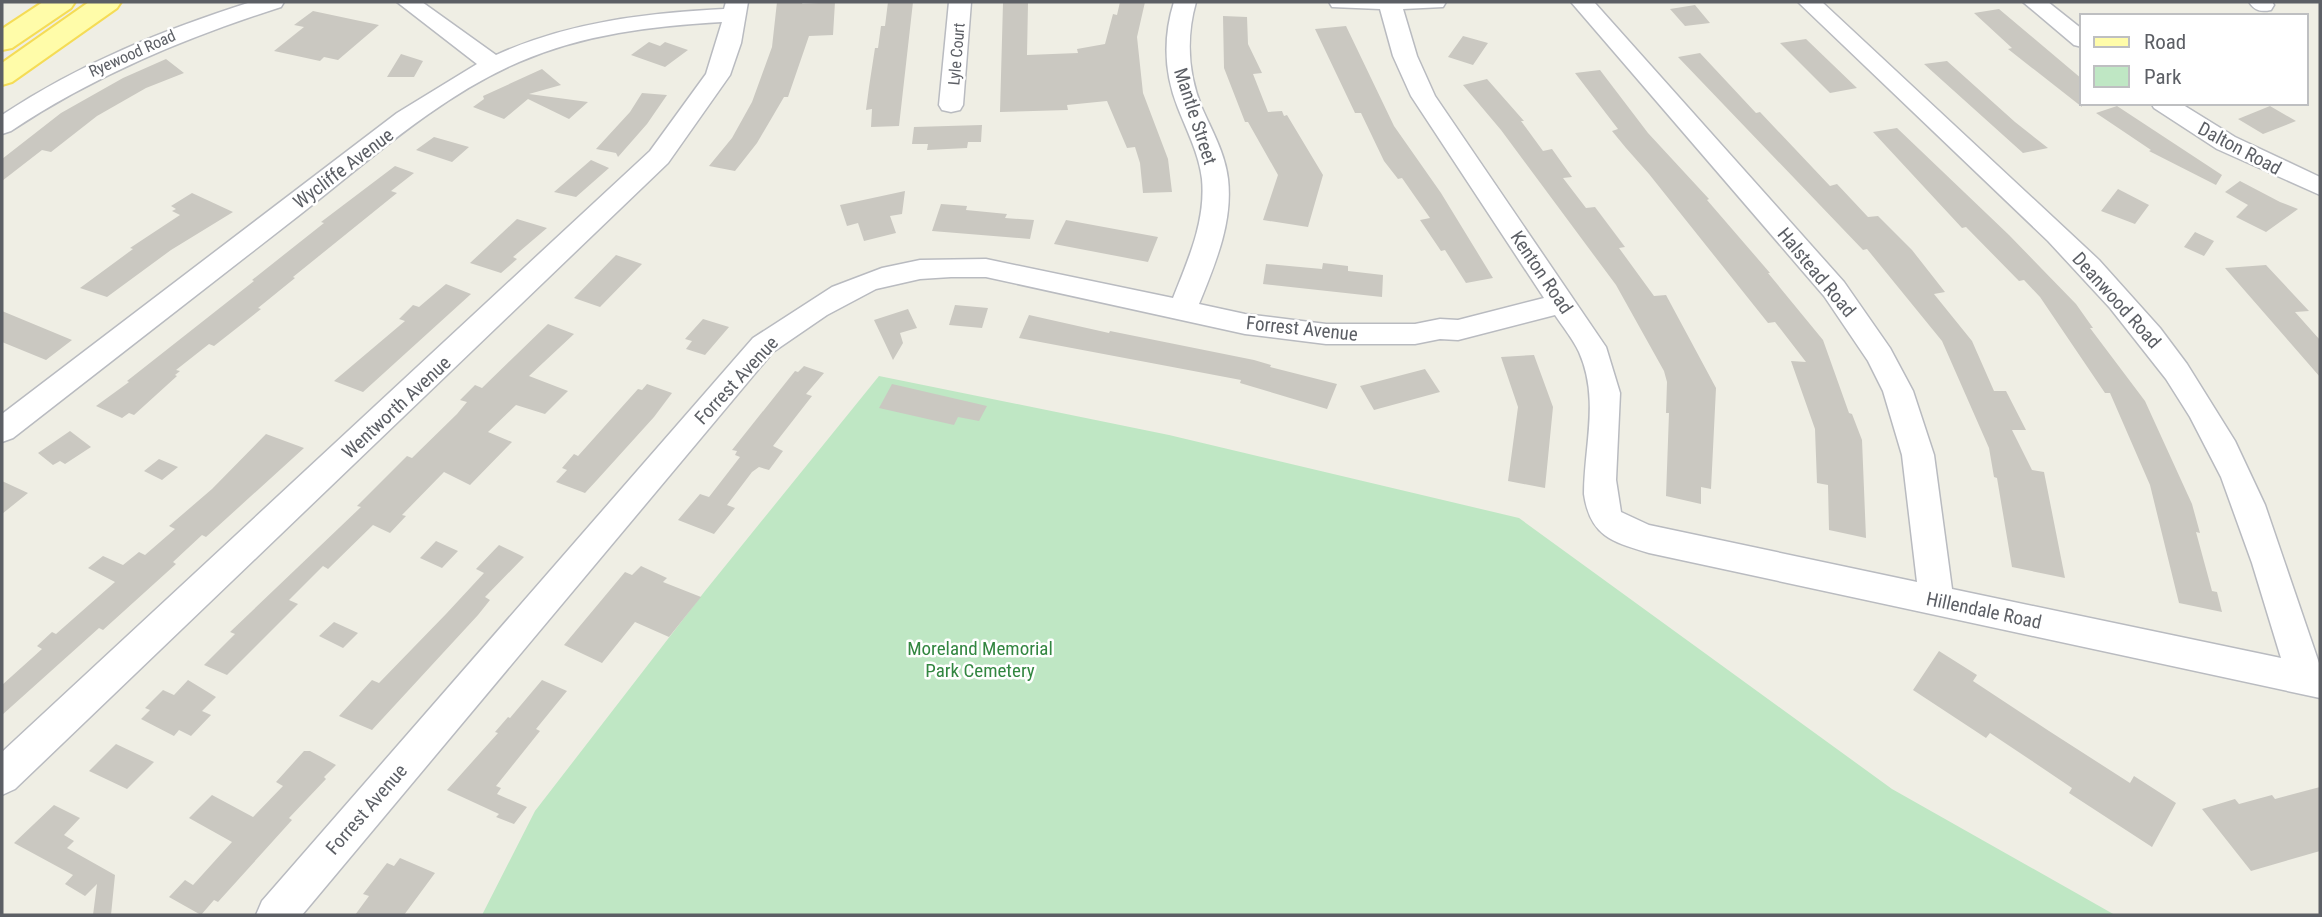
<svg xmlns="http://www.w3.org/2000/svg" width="2322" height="917" viewBox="0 0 2322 917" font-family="'Roboto Condensed',sans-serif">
<rect width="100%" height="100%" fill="#efeee4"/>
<path fill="#bfe7c4" d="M879 376 1169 435 1519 518 1892 789 2115 915H482L535 811 705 591Z"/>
<path fill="#cac8c1" d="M777 2H803L802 4 835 2 833 35 809 36 788 97H784L757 143 735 171 709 166 732 138 752 102 772 47Z
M888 2H913L899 126 871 127 872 109 866 110 869 87 875 48H878L881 26H885Z
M1120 2H1145L1137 37 1143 93 1168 159 1172 192 1143 193 1140 163 1135 147 1127 148 1107 101 1067 105 1068 110 1000 112 1003 3H1028L1027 55 1078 53 1077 49 1105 44 1113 14 1117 15Z
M1695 5 1710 23 1685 26 1670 9Z
M1999 9 2082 79V107L2008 49 2012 48 1974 13Z
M313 11 379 25 338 60 324 57 320 61 274 51 304 27 294 25Z
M1223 16 1247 17 1248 44 1262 73 1253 74 1268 112 1282 111 1284 116 1287 115 1323 175 1308 227 1263 220 1278 175 1248 122H1245L1224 68Z
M1346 26 1394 126 1441 193 1493 278 1466 283 1445 250 1441 251 1420 220 1430 218 1402 178 1398 179 1384 161 1361 113H1355L1315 29Z
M1463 36 1488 43 1473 65 1448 57Z
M1806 39 1857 88 1830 93 1780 43Z
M649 42 660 46 665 42 688 50 665 67 631 55Z
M1700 53 1756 113 1760 112 1830 186 1837 184 1868 217 1878 216 1912 250 1945 292 1934 294 1972 341 1994 391H2006L2026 430H2012L2032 470 2044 472 2065 578 2012 567 1997 478 1994 477 1989 448 1942 341 1867 249 1863 250 1678 57Z
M401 54 423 61 414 77H387Z
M166 59 184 73 146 88 97 116 51 152 42 150 2 181V159L61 113 123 78Z
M1947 61 2015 122 2048 148 2023 153 1924 64Z
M542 69 561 85 529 94 588 102 569 119 528 99 504 119 473 107 484 99 483 96Z
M1600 70 1648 133 1709 199 1707 200 1770 273H1768L1823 340 1849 413 1852 414 1862 440 1866 538 1829 530 1828 485 1817 483 1815 429 1791 361 1806 362 1775 322 1768 323 1649 174 1626 148 1612 131 1618 129 1575 73Z
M1487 79 1524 121H1521L1543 151 1552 149 1572 177 1563 178 1586 208 1595 207 1625 247 1619 248 1654 296 1666 295 1716 388 1711 489 1701 487V504L1666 496 1669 413H1666L1667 382 1664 371 1616 285 1501 130 1463 85Z
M642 93 667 95 647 124 618 157 616 153 596 149 630 112Z
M2117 106 2222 175 2216 185 2149 151 2151 150 2096 113Z
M2270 106 2296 121 2263 134 2238 119Z
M982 125 981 142H968L967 148 927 150 928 144H912L914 127Z
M1897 128 2009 235 2076 304 2093 328H2090L2145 401 2192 504 2200 533 2196 532 2212 591 2217 592 2222 612 2179 603 2150 485 2110 393H2105L2040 297 2024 280 2019 281 1966 227 1962 228 1873 132Z
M434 137 469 147 452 162 416 150Z
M591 160 609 168 576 197 554 192Z
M395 166 414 173 391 191 397 193 293 277 295 278 258 308 261 309 214 346 209 344 176 370 180 371 175 375 177 376 134 415 129 413 122 418 96 406 129 382 127 381 254 281 252 280 324 223 321 222Z
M2240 181 2280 202 2298 209 2266 232 2236 217 2248 205 2225 192Z
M2118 189 2149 205 2135 224 2101 211Z
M905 191 902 214 890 216 896 233 864 241 858 223 847 226 840 205Z
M192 193 233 212 171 250 107 297 80 288 133 249 130 248 180 215 172 211 176 209 171 206Z
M941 204 967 206 966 210 1007 214 1005 218 1034 220 1030 239 932 231Z
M517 219 547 228 513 257 517 259 501 273 470 263Z
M1066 220 1158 237 1148 262 1054 244Z
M2195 232 2214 241 2204 256 2184 247Z
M616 255 642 264 600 307 574 298Z
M1323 263 1348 266V271L1383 275 1382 297 1263 284 1266 264 1322 269Z
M2266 265 2309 311 2295 312 2320 340V377L2225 268Z
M446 284 471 294 363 392 334 381 405 321 399 319 413 305 419 307Z
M955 305 988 308 982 328 949 325Z
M908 309 917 328 900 333 903 343 893 360 874 320Z
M2 311 72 340 46 360 2 342Z
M1029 315 1109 333 1110 331 1254 360 1271 365 1270 367 1337 384 1327 409 1240 383 1241 380 1019 338Z
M703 319 729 327 705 355 686 349 692 341 685 339Z
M548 324 574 334 529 376 568 391 545 414 516 405 488 432 512 442 470 485 444 472 402 515 406 516 390 533 373 525 328 569 323 566 289 600 298 604 227 675 204 665 235 634 230 632 361 507 357 506 407 456 412 458 457 414 467 402 460 400 475 385 482 388Z
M1534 355 1553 407 1545 488 1508 481 1518 407 1501 357Z
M804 366 824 373 806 394 812 396 773 446 783 451 769 470 759 467 752 472 727 505 735 508 714 534 678 520 700 494 709 497 740 457 735 455 737 451 732 450 795 371 798 372Z
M1425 369 1440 392 1374 410 1360 386Z
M647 384 672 393 654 417 597 480 585 493 556 482 567 470 562 468 574 454 578 456 638 389 642 390Z
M892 384 987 406 979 421 958 417 954 425 879 408Z
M70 431 91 447 65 464 60 461 53 465 38 453Z
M266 434 304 448 206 537 202 535 173 562 176 564 103 630 99 628 2 715V685L42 649 37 646 52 632 56 634 115 582 88 568 103 556 123 565 139 552 145 555 175 529 169 526 212 489Z
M159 459 178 467 162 480 144 471Z
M2 481 28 493 2 514Z
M436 541 458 551 442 568 420 558Z
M499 545 524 557 485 597 490 600 478 615 372 730 339 716 372 680 379 683 446 614 484 573 476 569Z
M641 566 667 578 663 582 701 597 669 637 635 622 602 663 564 645 625 572 632 575Z
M334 622 358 633 343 648 319 636Z
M1939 651 1977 675 1973 681 2049 731 2130 783 2134 776 2176 803 2152 847 2069 793 2072 788 2029 759 1990 733 1986 738 1913 690Z
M188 680 216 697 202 711 211 715 191 736 179 730 174 736 141 719 150 710 145 708 163 690 174 695Z
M542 680 567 691 536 729 540 731 496 786 501 788 497 794 527 807 514 824 496 817 499 814 447 790 498 733 495 732 508 717 510 718Z
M116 744 154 762 127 789 89 771Z
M304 751H310L336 765 324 777 326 779 289 818 292 820 218 902 214 900 201 915 169 897 185 880 193 885 232 842 189 818 212 795 253 817 283 786 276 782Z
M2320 787V851L2251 871 2202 809 2235 799 2239 804 2272 795 2275 799Z
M54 805 80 818 64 835 74 841 67 848 115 875 111 915H93L97 884 85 896 65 884 73 875 14 843Z
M400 858 435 873 404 915H355L369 896 363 894 387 863 394 866Z"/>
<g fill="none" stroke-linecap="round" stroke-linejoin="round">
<g stroke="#b9bbc0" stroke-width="3">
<path id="minor" d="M251 2H284L281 7C185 38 95 75 11 131L2 134V115C79 64 163 30 251 2Z
M397 2H422L496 55C568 22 647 13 724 9L726 2H748L741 43 730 75 668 163 15 789 2 795V752L650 151 706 74 722 22C652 26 584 34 519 62 438 97 371 159 302 213 206 288 109 363 13 438L2 442V414L397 113 477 64Z
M949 2H971L963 105 960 110 951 112 942 110 939 105Z
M1174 2H1196C1186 37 1188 74 1202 108 1212 131 1225 153 1228 179 1233 223 1215 264 1199 304L1245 314 1326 324H1415L1440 319 1458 320 1544 298 1411 96 1393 56 1380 9 1332 7 1329 2H1446L1443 7 1403 9 1417 56 1435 96 1606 347 1620 393 1616 480 1621 512 1649 525 1917 582 1902 455 1883 391 1868 361 1824 296 1571 2H1594L1844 282 1890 348 1913 391 1934 455 1952 589 2281 658 2252 563 2221 477 2190 417 2166 379 2110 308 2048 241 1798 2H1822L2099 260 2160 328 2187 364 2235 441 2265 505 2320 666V698L1649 553C1612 542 1590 536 1584 494 1584 446 1600 399 1579 352 1573 339 1563 327 1555 315L1458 340 1440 339 1415 344H1326L1245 334 986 277H951L920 279 876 289 827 315 773 352 302 915H256L262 901 753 338 832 287 882 268 920 260 986 259 1173 298C1188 260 1206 221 1202 179 1199 154 1187 131 1178 108 1164 73 1163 37 1174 2Z
M2023 2H2048L2082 29V47L2074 45Z
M2249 2H2272L2274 5 2271 10C2261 12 2255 11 2249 2Z
M2151 103H2180L2235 137 2320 177V195L2217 149 2154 108Z"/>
</g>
<g stroke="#f5dc56" stroke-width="4">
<path id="major" d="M43 2H75L71 8 12 48 2 50V29Z
M89 2H121L117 8 12 82 2 85V63Z"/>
</g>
<use href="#minor" fill="#fff" fill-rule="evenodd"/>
<use href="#major" fill="#fffca9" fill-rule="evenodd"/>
</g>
<g text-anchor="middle" stroke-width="5" stroke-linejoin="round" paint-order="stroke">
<g font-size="16" fill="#5c5f65" stroke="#fff">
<text transform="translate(132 53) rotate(-24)" y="6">Ryewood Road</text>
<text transform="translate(956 54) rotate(-85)" y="6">Lyle Court</text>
</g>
<g font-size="19" fill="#5c5f65" stroke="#fff">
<text transform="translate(1196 116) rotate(72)" y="7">Mantle Street</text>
<text transform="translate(2240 148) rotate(28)" y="7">Dalton Road</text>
<text transform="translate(343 168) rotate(-37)" y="7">Wycliffe Avenue</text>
<text transform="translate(1542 272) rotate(56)" y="7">Kenton Road</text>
<text transform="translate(1817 272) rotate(50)" y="7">Halstead Road</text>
<text transform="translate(2117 300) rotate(48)" y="7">Deanwood Road</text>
<text transform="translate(1302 328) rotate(6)" y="7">Forrest Avenue</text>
<text transform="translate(736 380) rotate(-47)" y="7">Forrest Avenue</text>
<text transform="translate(396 407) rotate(-43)" y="7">Wentworth Avenue</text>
<text transform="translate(1984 610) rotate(12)" y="7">Hillendale Road</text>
<text transform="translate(366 809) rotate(-49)" y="7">Forrest Avenue</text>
</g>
<g font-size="19" fill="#328640" stroke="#fff">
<text x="980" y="655">Moreland Memorial<tspan x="980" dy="22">Park Cemetery</tspan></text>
</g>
</g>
<rect width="2322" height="917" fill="none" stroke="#5c5f65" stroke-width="7"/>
<rect x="2080" y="14" width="228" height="91" fill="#ffffff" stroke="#bebfc1" stroke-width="2"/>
<rect x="2094" y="37" width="35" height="10" fill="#fffca9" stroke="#bebfc1" stroke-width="2"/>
<text x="2144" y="49" font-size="21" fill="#5c5f65">Road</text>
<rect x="2094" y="66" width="35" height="21" fill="#bfe7c4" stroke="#bebfc1" stroke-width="2"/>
<text x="2144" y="84" font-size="21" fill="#5c5f65">Park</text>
</svg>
